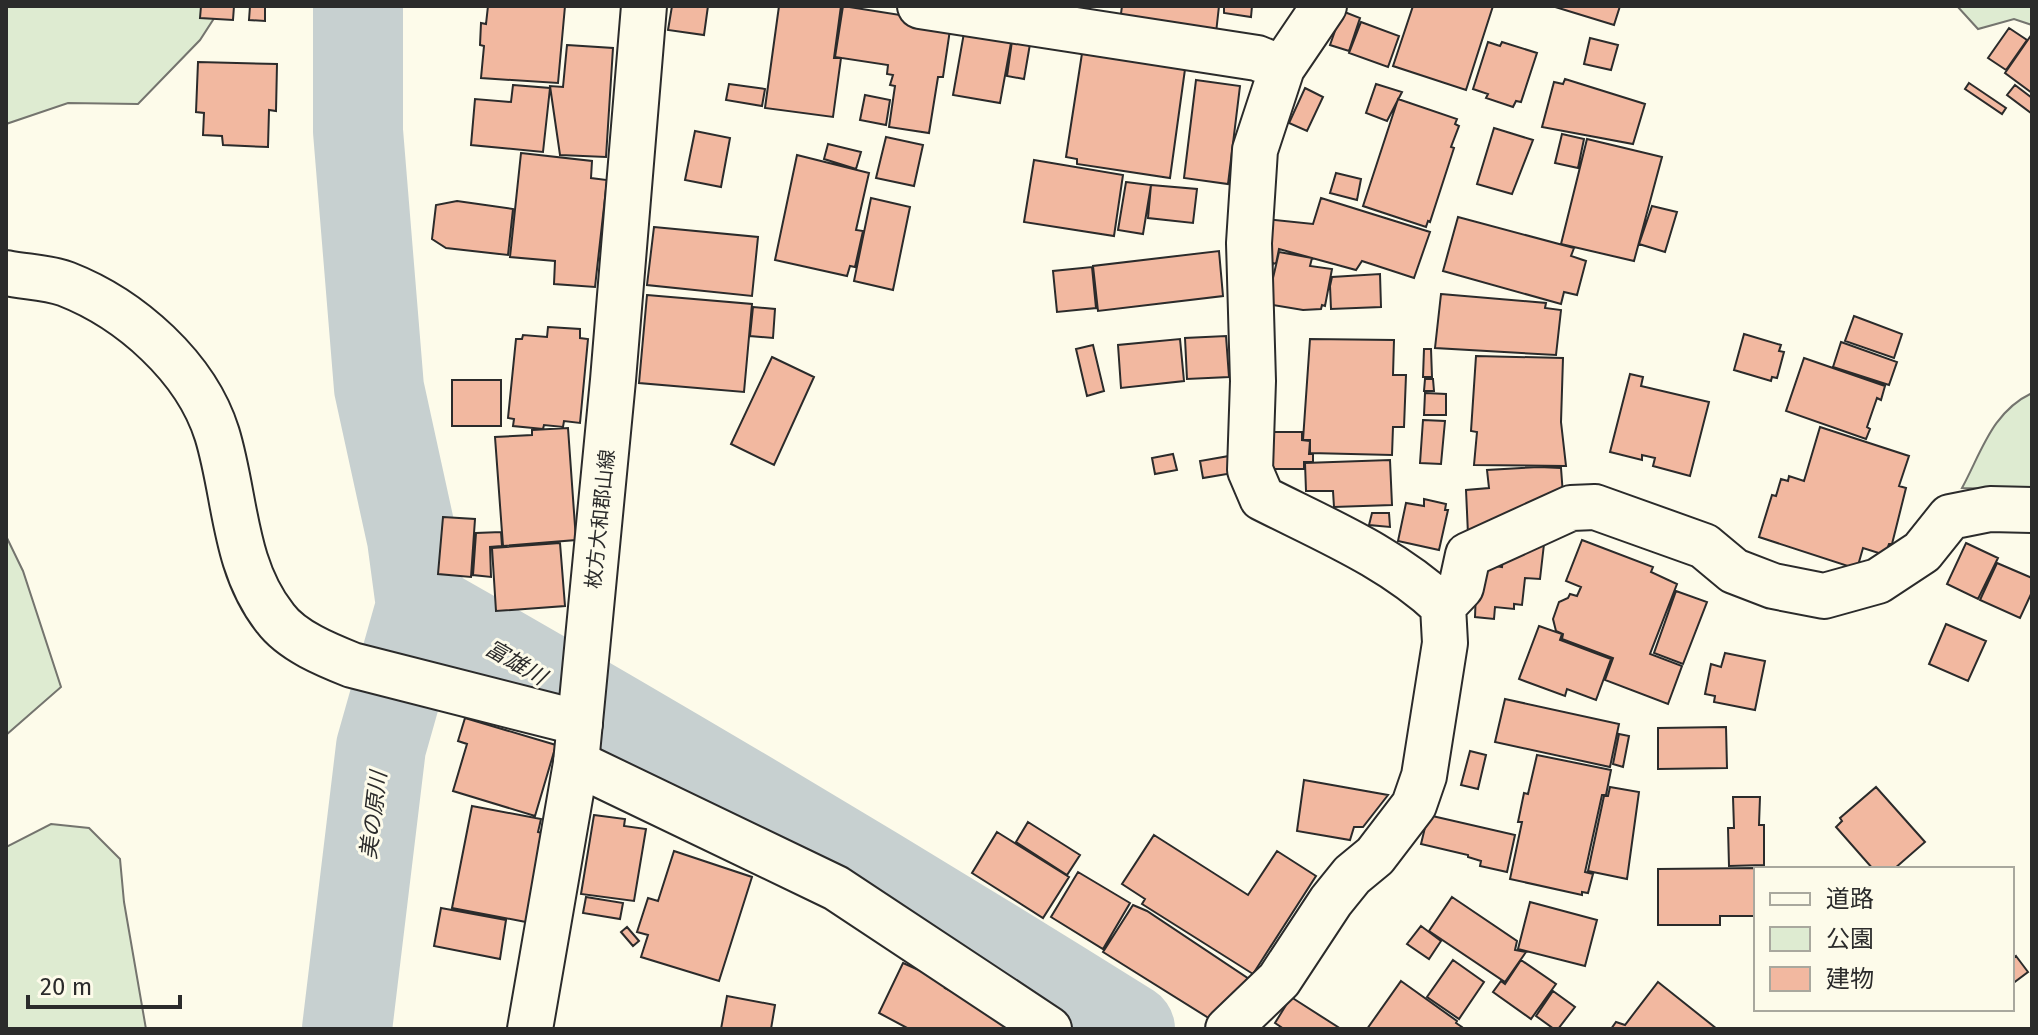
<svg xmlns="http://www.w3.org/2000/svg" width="2038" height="1035" viewBox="0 0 2038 1035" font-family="'Fira Sans','Noto Sans JP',sans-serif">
<rect width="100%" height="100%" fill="#fdfbea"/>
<path fill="#deebd1" stroke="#74746e" stroke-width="2" d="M6 6H222L200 40 138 104 68 103 6 124Z
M1957 6H2032V25L2014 19 1978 29Z
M2032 393V490L1962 488C1982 451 1992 412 2032 393Z
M6 536 23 571 61 687 6 735Z
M51 824 89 828 120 859 124 902 146 1029H6V847Z"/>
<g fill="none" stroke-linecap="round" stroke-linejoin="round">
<path stroke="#c7d0d0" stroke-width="90" d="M421 606C660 742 897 883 1130 1029
M347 1029 381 747 421 606 412 539 379 388 358 131V6"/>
</g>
<path fill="#f2b8a0" stroke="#2b2b2b" stroke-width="2" d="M201 6H234L233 20 200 18Z
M250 6H265V21L249 20Z
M488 6H565L558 83 481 78 484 46 480 45 481 23 486 24Z
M672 6H708L704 35 668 30Z
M779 6H841L834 58H841L833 117 765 108Z
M843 6 951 23 943 77H938L929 133 889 127 895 86 890 85 893 75 887 74 888 65 835 57Z
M1122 6H1219L1216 33 1120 21Z
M1224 6H1252L1251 17 1224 13Z
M1413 6H1493L1466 90 1393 66Z
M1552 6H1620L1614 25Z
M1342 11 1360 18 1349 51 1330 45Z
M1361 22 1399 36 1388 67 1349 53Z
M965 27 1013 32 1000 103 953 95Z
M2009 28 2027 40 2006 70 1988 58Z
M2032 34V93L2005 73Z
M1590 38 1618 45 1611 70 1584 64Z
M1012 41 1030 44 1024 79 1007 76Z
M1488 42 1500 46 1502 42 1537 53 1521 102 1516 101 1513 107 1486 98 1488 94 1473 89Z
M567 45 613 48 606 157 560 155 550 86 563 87Z
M1083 47 1186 62 1170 178 1077 164V159L1066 157Z
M198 62 277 64 276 111 269 110 268 147 223 145 222 136 203 135 204 113 196 112Z
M1565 79 1645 104 1633 144 1542 127 1554 82 1563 84Z
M1196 80 1240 86 1228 184 1184 178Z
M1969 83 2006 108 2002 114 1965 89Z
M729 84 765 89 762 106 726 100Z
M1376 84 1402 92 1387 121 1366 113Z
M513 85 550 88 543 152 471 145 475 99 511 102Z
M2015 85 2032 98 2031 113 2007 95Z
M1305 88 1323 97 1307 131 1289 123Z
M865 95 890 100 886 125 860 120Z
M1398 99 1457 119 1455 124 1459 126 1451 147 1454 148 1430 222 1428 221 1426 227 1363 206Z
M1494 128 1533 140 1512 194 1477 184Z
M695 131 730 138 721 187 685 180Z
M1562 134 1584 139 1578 168 1555 163Z
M886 137 923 145 914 186 876 178Z
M1587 139 1662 157 1634 261 1561 244Z
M828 144 861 152 856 169 824 159Z
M521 153 592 161 591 178 607 180 595 287 554 284 555 261 510 257Z
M797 155 869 173 856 230 863 231 855 267 850 266 847 276 775 260Z
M1034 160 1123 175 1114 236 1024 222Z
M1336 173 1361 179 1357 200 1330 193Z
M1126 182 1151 185 1143 234 1118 230Z
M1151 185 1197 189 1193 223 1148 218Z
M871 198 910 207 893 290 854 281Z
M1321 198 1430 232 1414 278 1362 261 1356 270 1279 249 1276 264 1273 263 1272 267 1261 266 1264 219 1313 224Z
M457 201 513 209 508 255 446 248 432 239 436 205Z
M1652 206 1677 212 1665 252 1639 244Z
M1458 217 1574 248 1571 256 1586 261 1577 295 1564 292 1561 304 1443 271Z
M654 227 758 237 752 296 647 285Z
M1219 251 1223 296 1098 311 1093 266Z
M1279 252 1312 258 1310 266 1332 269 1325 306 1322 305 1321 309 1303 310 1267 304Z
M1092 267 1096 308 1057 312 1053 271Z
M1380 274 1381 307 1331 309 1330 286 1332 277Z
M1441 294 1546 303 1545 308 1561 310 1556 355 1435 348Z
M647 295 752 304 744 392 639 383Z
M753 307 775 309 773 338 750 336Z
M1854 316 1902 334 1894 358 1845 341Z
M548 327 580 329V338L588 339 580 423 564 421 563 427 544 425 543 429 513 426 514 419 508 418 516 339H522L523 335 547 337Z
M1744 334 1781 345 1779 351 1784 352 1777 378 1772 377 1771 381 1734 370Z
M1226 336 1229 377 1187 379 1185 338Z
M1180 339 1184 381 1121 388 1118 345Z
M1310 339 1394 340 1393 375H1406L1404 427H1393L1392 455 1310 453V440H1303Z
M1841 342 1897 362 1889 385 1833 367Z
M1093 345 1104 391 1087 396 1076 349Z
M1424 349H1431L1432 377H1423Z
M1476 356 1563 358 1561 422 1566 466 1474 465 1477 432 1471 431Z
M772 357 814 377 774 465 731 444Z
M1804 358 1885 386 1881 400 1877 398 1867 427 1870 429 1866 439 1786 411Z
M1630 374 1643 377 1641 386 1709 402 1690 476 1653 466 1655 458 1642 455V460L1610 452Z
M1425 379H1433L1434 391H1424Z
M452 380H501V426H452Z
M1425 393 1446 394V415H1424Z
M1423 420 1445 421 1441 464 1420 463Z
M1820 427 1909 456 1899 486 1906 488 1892 544H1889L1885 555 1863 548 1857 569 1759 537 1772 495 1776 496 1781 479 1788 481 1789 476 1804 481Z
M568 428 576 540 503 546 495 437 532 435V430Z
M1273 432H1302V440L1310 441 1309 454H1313V462H1304V469H1272Z
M1173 454 1177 470 1155 474 1152 458Z
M1229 456 1233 473 1203 478 1200 461Z
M1390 460 1392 505 1334 507 1333 491H1306L1305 463Z
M1539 467 1561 468 1563 495 1468 534 1466 490 1489 488 1487 470Z
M1424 499 1446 504 1445 510H1448L1439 550 1398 541 1406 503 1424 506Z
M1372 513H1389L1390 527 1369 525Z
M443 517 475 519 471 577 438 574Z
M501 532 502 546 490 547 491 577 473 575 476 533Z
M1582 540 1653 567 1651 572 1677 584 1650 654 1682 666 1668 704 1605 680 1613 658 1562 639 1563 634 1556 631 1553 619 1559 602 1568 598 1570 594 1577 596 1581 587 1566 581Z
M560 543 565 606 496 611 492 548Z
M1966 543 1998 558 1978 599 1947 584Z
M1544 544 1540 579 1525 578 1522 605 1514 604V609L1495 607 1494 619 1475 617 1477 563 1502 567 1504 549Z
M1997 563 2032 578V592L2020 618 1980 600Z
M1676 591 1707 602 1683 664 1654 653Z
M1946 624 1986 641 1968 681 1929 664Z
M1539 626 1562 634 1560 640 1611 659 1596 700 1567 689 1565 696 1519 679Z
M1725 653 1765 661 1755 710 1714 702 1715 696 1705 694 1711 664 1721 667Z
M1505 699 1619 724 1610 767 1495 742Z
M465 718 556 745 535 816 453 791 467 744 458 741Z
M1726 727 1727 768 1658 769V728Z
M1619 734 1629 736 1623 767 1613 764Z
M1470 751 1486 755 1478 789 1461 785Z
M1537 755 1611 770 1606 795H1602L1585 872 1593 874 1588 893 1582 892V895L1510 879 1522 822H1518L1524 793 1528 794Z
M1304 780 1388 795 1363 827H1354L1350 840 1297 831Z
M1610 787 1639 792 1627 879 1588 871 1604 796H1608Z
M1876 787 1925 842 1894 869H1873L1836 827 1842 821 1840 818Z
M1733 797H1760L1759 825H1764V865L1729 866 1728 828H1734Z
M472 806 541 819 538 832 542 833 526 922 452 908Z
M594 815 625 819 624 826 646 829 634 901 581 894Z
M1428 815 1515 835 1507 872 1480 866 1481 861 1468 857V855L1421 844Z
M1028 822 1080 855 1067 875 1016 842Z
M997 832 1069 877 1043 918 972 873Z
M1154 835 1248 895 1277 851 1316 876 1253 974 1142 904 1145 899 1122 884Z
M674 851 752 877 719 981 641 957 648 935 637 932 648 898 658 901Z
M1757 868 1756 916H1720V925H1658V869Z
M1078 872 1130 903 1103 949 1051 917Z
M586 897 623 903 620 919 583 913Z
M1452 897 1517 941 1515 950 1526 952 1505 982 1429 931Z
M1530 902 1597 920 1585 966 1518 949Z
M1133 905 1147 911 1255 983 1215 1022 1103 952Z
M441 908 506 920 500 959 434 946Z
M1421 926 1441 941 1429 959 1407 944Z
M627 927 639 941 633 946 621 932Z
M2016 956 2028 972 2012 984V959Z
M1453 960 1484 982 1459 1019 1427 997Z
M1521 960 1556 984 1531 1019 1493 992 1501 981 1505 984Z
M903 963 948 983 945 988 1027 1029H909L879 1013Z
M1401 981 1457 1021 1456 1023 1462 1027 1461 1029H1367Z
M1658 982 1717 1029H1611L1616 1022 1625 1025Z
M1553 991 1575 1007 1558 1029H1554L1536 1016Z
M727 996 775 1005 771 1029H721Z
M1291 997 1341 1029H1284L1275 1023Z"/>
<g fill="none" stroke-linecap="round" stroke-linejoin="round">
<g stroke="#2b2b2b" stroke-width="48">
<path id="minor" d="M920 6 1257 58 1282 68
M6 273C25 277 48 277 66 284 130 309 196 367 217 434 236 496 233 565 275 618 292 641 327 655 352 665L580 723
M1443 606 1461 587 1468 555 1571 508 1595 507 1704 546 1734 571 1773 586 1824 596 1878 581 1922 552 1950 517 1990 509 2032 510
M576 763 836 888 1049 1029
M1228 1029 1279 980 1331 901 1352 875 1375 856 1414 805 1424 776 1445 643 1443 606C1391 557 1325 530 1262 498L1250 470 1253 381 1249 243 1255 150 1282 68 1324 6"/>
</g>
<g stroke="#2b2b2b" stroke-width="48">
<path id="major" d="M530 1029 576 763 613 380 644 6"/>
</g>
<use href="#minor" stroke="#fdfbea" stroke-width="44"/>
<use href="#major" stroke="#fdfbea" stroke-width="44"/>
</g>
<g text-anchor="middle" stroke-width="6" stroke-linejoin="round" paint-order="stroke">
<g font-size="20" fill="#2b2b2b" stroke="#fdfbea">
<text transform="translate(600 519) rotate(-84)" y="7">枚方大和郡山線</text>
</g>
<g font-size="22" font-style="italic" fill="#2b2b2b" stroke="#fdfbea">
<text transform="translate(516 662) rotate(30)" y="8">富雄川</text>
<text transform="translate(373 815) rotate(-83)" y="8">美の原川</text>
</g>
</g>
<rect width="2038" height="1035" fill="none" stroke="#2b2b2b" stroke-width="16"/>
<rect x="1754" y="867" width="260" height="144" fill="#fdfbea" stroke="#a9a89e" stroke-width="2"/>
<rect x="1770" y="893" width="40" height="12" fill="#fdfbea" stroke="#a9a89e" stroke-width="2"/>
<text x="1826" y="907" font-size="24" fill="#2b2b2b">道路</text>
<rect x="1770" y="927" width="40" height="24" fill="#deebd1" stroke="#a9a89e" stroke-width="2"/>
<text x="1826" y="947" font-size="24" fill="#2b2b2b">公園</text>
<rect x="1770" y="967" width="40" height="24" fill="#f2b8a0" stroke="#a9a89e" stroke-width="2"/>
<text x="1826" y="987" font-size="24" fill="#2b2b2b">建物</text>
<path d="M28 995v12h152v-12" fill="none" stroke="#2b2b2b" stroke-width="4"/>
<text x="40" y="995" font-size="24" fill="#2b2b2b" stroke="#fdfbea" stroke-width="6" paint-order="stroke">20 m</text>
</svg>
